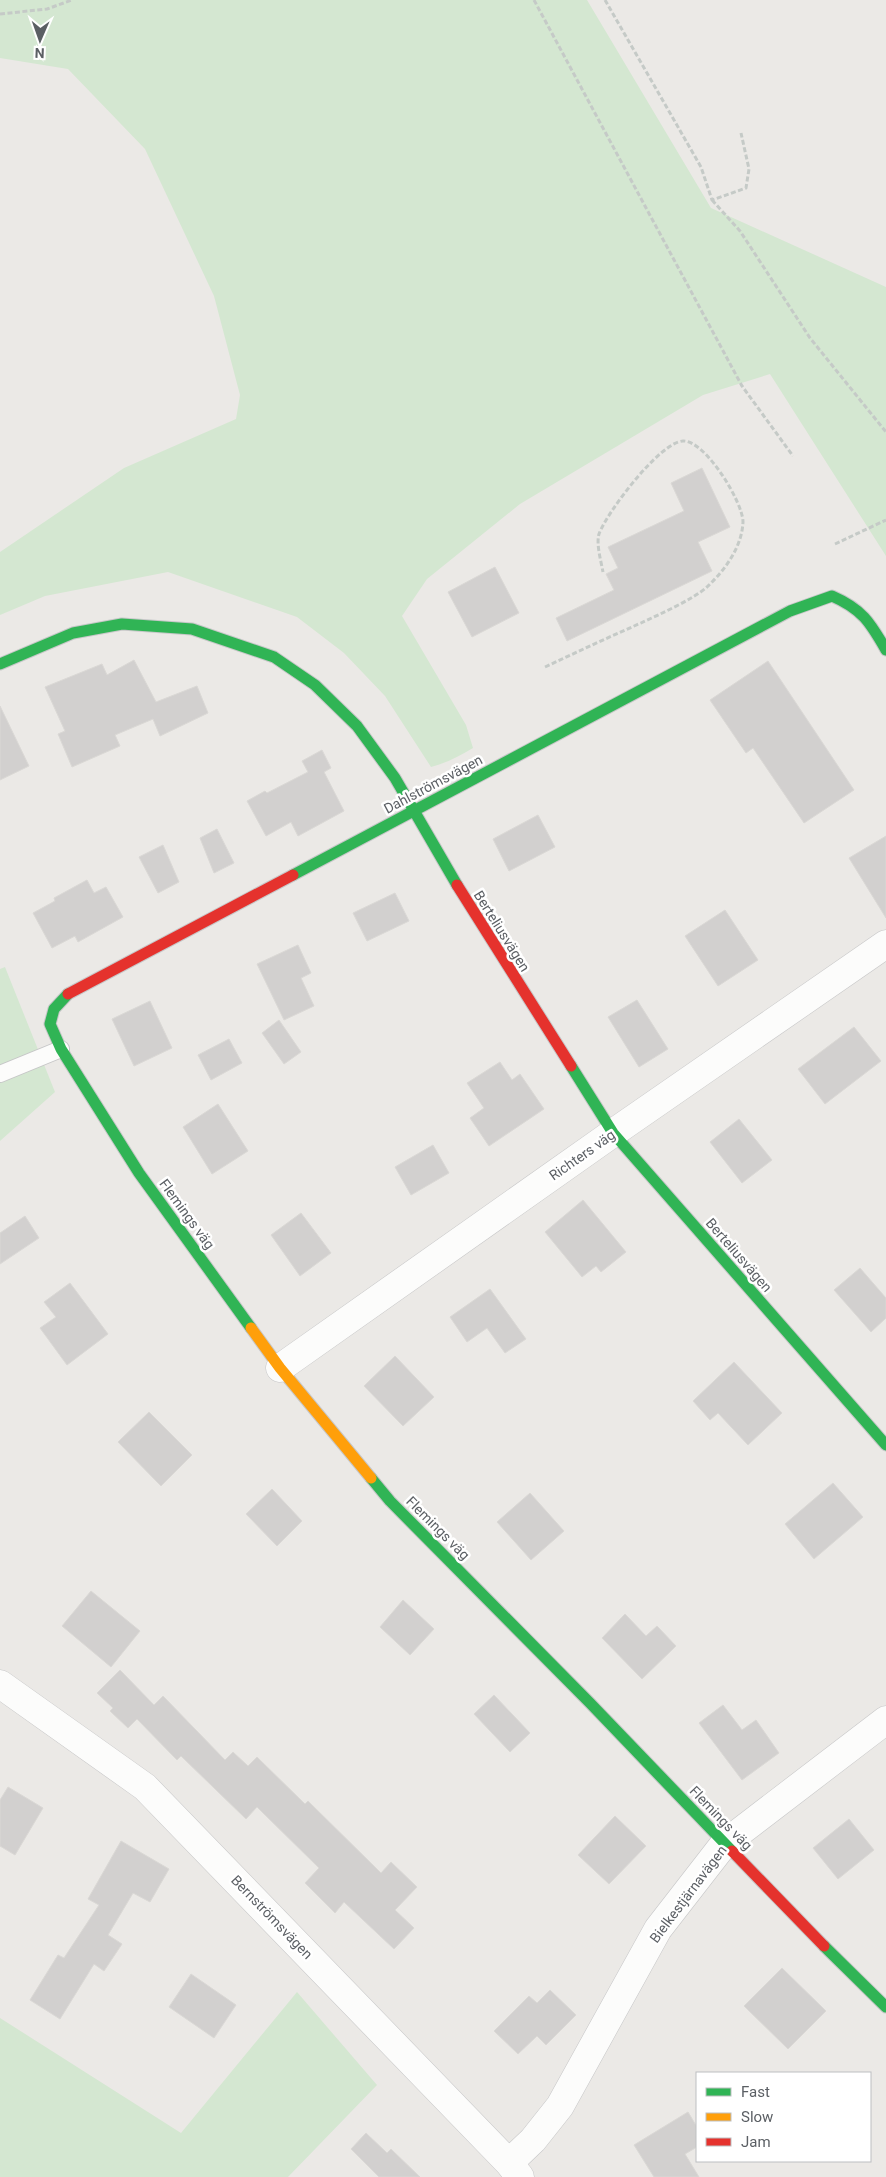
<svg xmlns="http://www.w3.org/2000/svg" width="886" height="2177" viewBox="0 0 886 2177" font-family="Roboto,sans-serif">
<rect width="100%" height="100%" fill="#ebe9e6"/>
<path fill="#d4e7d1" d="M0 0H587L711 208 886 287V556L770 374 703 395 520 504 427 579 402 616 466 725 473 748C460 756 446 763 431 767L385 696 344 653 297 617 168 572 45 596 0 615V552L124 468 236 419 240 395 214 296 145 149 68 69 0 58Z
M5 967 55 1092 0 1141V969Z
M297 1992 377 2085 288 2177H0V2018L181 2133Z"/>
<path fill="#d2d0cf" stroke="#dad8d5" d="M702 468 730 527 698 542 712 571 567 641 556 618 614 590 606 574 618 568 608 547 684 511 671 483Z
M495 567 519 613 472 637 448 592Z
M134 660 156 702 197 686 208 713 160 736 153 719 115 735 120 746 72 767 58 734 65 731 45 687 102 664 107 675Z
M768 661 854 790 804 823 753 748 746 753 710 700Z
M0 706 29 766 0 780Z
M322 750 331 768 324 772 344 811 298 836 291 822 266 836 247 801 265 791 267 793 308 772 302 761Z
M538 815 555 847 509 871 493 839Z
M217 829 234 863 214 873 200 838Z
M886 836V918L849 858Z
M163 845 179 882 158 893 139 857Z
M87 880 94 893 106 887 123 917 78 942 75 936 52 948 33 913 55 901 54 898Z
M395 893 409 921 367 941 353 913Z
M725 910 758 960 718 986 685 936Z
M298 945 311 973 301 978 314 1006 284 1020 257 964Z
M637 1000 668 1049 639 1067 608 1017Z
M150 1001 172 1048 134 1066 112 1019Z
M279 1020 301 1052 284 1064 262 1033Z
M854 1027 881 1061 825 1104 798 1069Z
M229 1039 242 1063 211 1080 198 1055Z
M500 1062 512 1080 520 1074 544 1109 489 1146 470 1118 484 1108 467 1083Z
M218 1104 248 1151 212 1174 183 1127Z
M739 1119 772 1160 742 1183 710 1142Z
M433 1145 449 1173 411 1195 395 1167Z
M583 1200 626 1252 601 1272 596 1266 582 1277 545 1232Z
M301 1213 331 1253 300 1276 271 1235Z
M25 1216 39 1238 0 1264V1233Z
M860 1268 886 1298V1318L871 1332 834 1290Z
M70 1283 108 1334 67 1365 40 1328 56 1317 44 1302Z
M490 1289 526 1339 505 1353 487 1328 467 1342 450 1317Z
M395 1356 434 1397 403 1426 364 1386Z
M734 1362 782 1413 748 1445 718 1413 710 1420 693 1401Z
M149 1412 192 1455 161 1486 118 1442Z
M833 1483 863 1517 814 1559 785 1524Z
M272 1489 302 1521 277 1546 246 1514Z
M530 1493 564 1531 531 1560 497 1522Z
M91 1591 140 1631 111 1667 62 1626Z
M403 1600 434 1629 410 1655 380 1627Z
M625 1614 646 1636 657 1626 676 1646 642 1679 602 1638Z
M120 1670 154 1705 163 1696 225 1760 233 1752 248 1766 257 1757 305 1804 308 1801 381 1873 391 1862 417 1887 395 1910 414 1928 394 1949 344 1902 335 1913 305 1883 319 1868 257 1807 246 1819 181 1756 177 1760 137 1719 128 1728 110 1711 113 1708 97 1693Z
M494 1695 530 1733 510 1752 474 1714Z
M723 1705 742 1730 756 1720 779 1753 742 1780 699 1723Z
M8 1787 43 1808 15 1855 0 1846V1800Z
M615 1816 646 1846 609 1884 578 1855Z
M849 1819 874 1850 838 1879 813 1848Z
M121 1841 169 1869 150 1902 133 1893 108 1935 122 1944 104 1971 94 1964 60 2019 30 2000 58 1955 64 1958 99 1905 88 1899Z
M782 1968 826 2011 788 2049 744 2006Z
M191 1974 236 2005 214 2038 169 2007Z
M550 1990 576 2015 546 2045 537 2036 518 2054 494 2031 529 1996 537 2003Z
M688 2112 697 2127V2147L685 2154 699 2177H654L634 2145Z
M366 2133 387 2153 391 2149 420 2177H379L351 2149Z"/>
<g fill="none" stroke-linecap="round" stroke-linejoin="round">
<g stroke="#c6c6c7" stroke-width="18">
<path id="lane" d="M0 1074 61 1049"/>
</g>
<g stroke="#c6c6c7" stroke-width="29">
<path id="street" d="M280 1368 613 1133 886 944
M0 1684 145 1787 509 2163 520 2177
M509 2163 533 2140 560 2106 658 1929 724 1844 886 1720"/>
</g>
<g stroke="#c7c7c8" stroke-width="13">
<path id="fast" d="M0 664 73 633 122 624 192 629 274 657 315 685 357 726 395 778 457 885
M293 875 790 611 832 596C862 609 870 622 886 650
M68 994 54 1009 50 1024 61 1049 139 1173 251 1328
M571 1066 613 1133 886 1445
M371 1478 390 1501 590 1703 732 1851
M824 1946 886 2007"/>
</g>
<g stroke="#c7c7c8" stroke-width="13">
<path id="slow" d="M251 1328 280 1368 371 1478"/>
</g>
<g stroke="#c7c7c8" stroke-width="13">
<path id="jam" d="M457 885 571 1066
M68 994 293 875
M732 1851 824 1946"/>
</g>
<path stroke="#c5cac7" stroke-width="3" stroke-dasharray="5 2.5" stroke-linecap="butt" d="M534 0 742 386 793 456
M605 0 701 167 712 200 746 188 749 169 741 133
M0 14 47 9 72 0
M712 200 740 231 810 338 886 432
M835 544 886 520
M545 667C577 652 609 637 641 623 660 614 692 600 707 587 725 570 742 547 743 522 743 502 705 440 683 441 660 442 607 512 599 534 596 544 601 561 603 572"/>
<use href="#lane" stroke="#fcfcfb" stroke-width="16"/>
<use href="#street" stroke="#fcfcfb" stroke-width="28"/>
<use href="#fast" stroke="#30b455" stroke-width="11"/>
<use href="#slow" stroke="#ff9f0a" stroke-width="11"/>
<use href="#jam" stroke="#e5322d" stroke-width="11"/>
</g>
<g text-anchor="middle" stroke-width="5" stroke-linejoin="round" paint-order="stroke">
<g font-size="14" fill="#5b5f64" stroke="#fff">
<text transform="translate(433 784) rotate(-28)" y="5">Dahlströmsvägen</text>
<text transform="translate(502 931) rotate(58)" y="5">Berteliusvägen</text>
<text transform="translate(582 1155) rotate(-35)" y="5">Richters väg</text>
<text transform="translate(187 1214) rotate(54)" y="5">Flemings väg</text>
<text transform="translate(739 1255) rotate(49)" y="5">Berteliusvägen</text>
<text transform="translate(438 1528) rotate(45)" y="5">Flemings väg</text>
<text transform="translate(721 1818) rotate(46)" y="5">Flemings väg</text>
<text transform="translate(688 1894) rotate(-53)" y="5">Bielkestjärnavägen</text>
<text transform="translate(272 1917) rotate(46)" y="5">Bernströmsvägen</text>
</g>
</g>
<rect x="696" y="2072" width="175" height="90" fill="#ffffff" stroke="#bdbfc1"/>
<rect x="706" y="2088" width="25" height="8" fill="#30b455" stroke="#bdbfc1"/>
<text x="741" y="2097" font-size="15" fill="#5b5f64">Fast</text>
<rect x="706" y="2113" width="25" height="8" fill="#ff9f0a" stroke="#bdbfc1"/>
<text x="741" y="2122" font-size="15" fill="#5b5f64">Slow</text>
<rect x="706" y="2138" width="25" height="8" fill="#e5322d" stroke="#bdbfc1"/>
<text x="741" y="2147" font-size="15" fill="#5b5f64">Jam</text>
<g transform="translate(40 40) rotate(182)" stroke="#ffffff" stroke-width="4" paint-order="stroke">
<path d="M0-4L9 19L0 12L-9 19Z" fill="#5b5f64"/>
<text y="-8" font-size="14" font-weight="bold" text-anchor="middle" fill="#5b5f64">N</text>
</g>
</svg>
